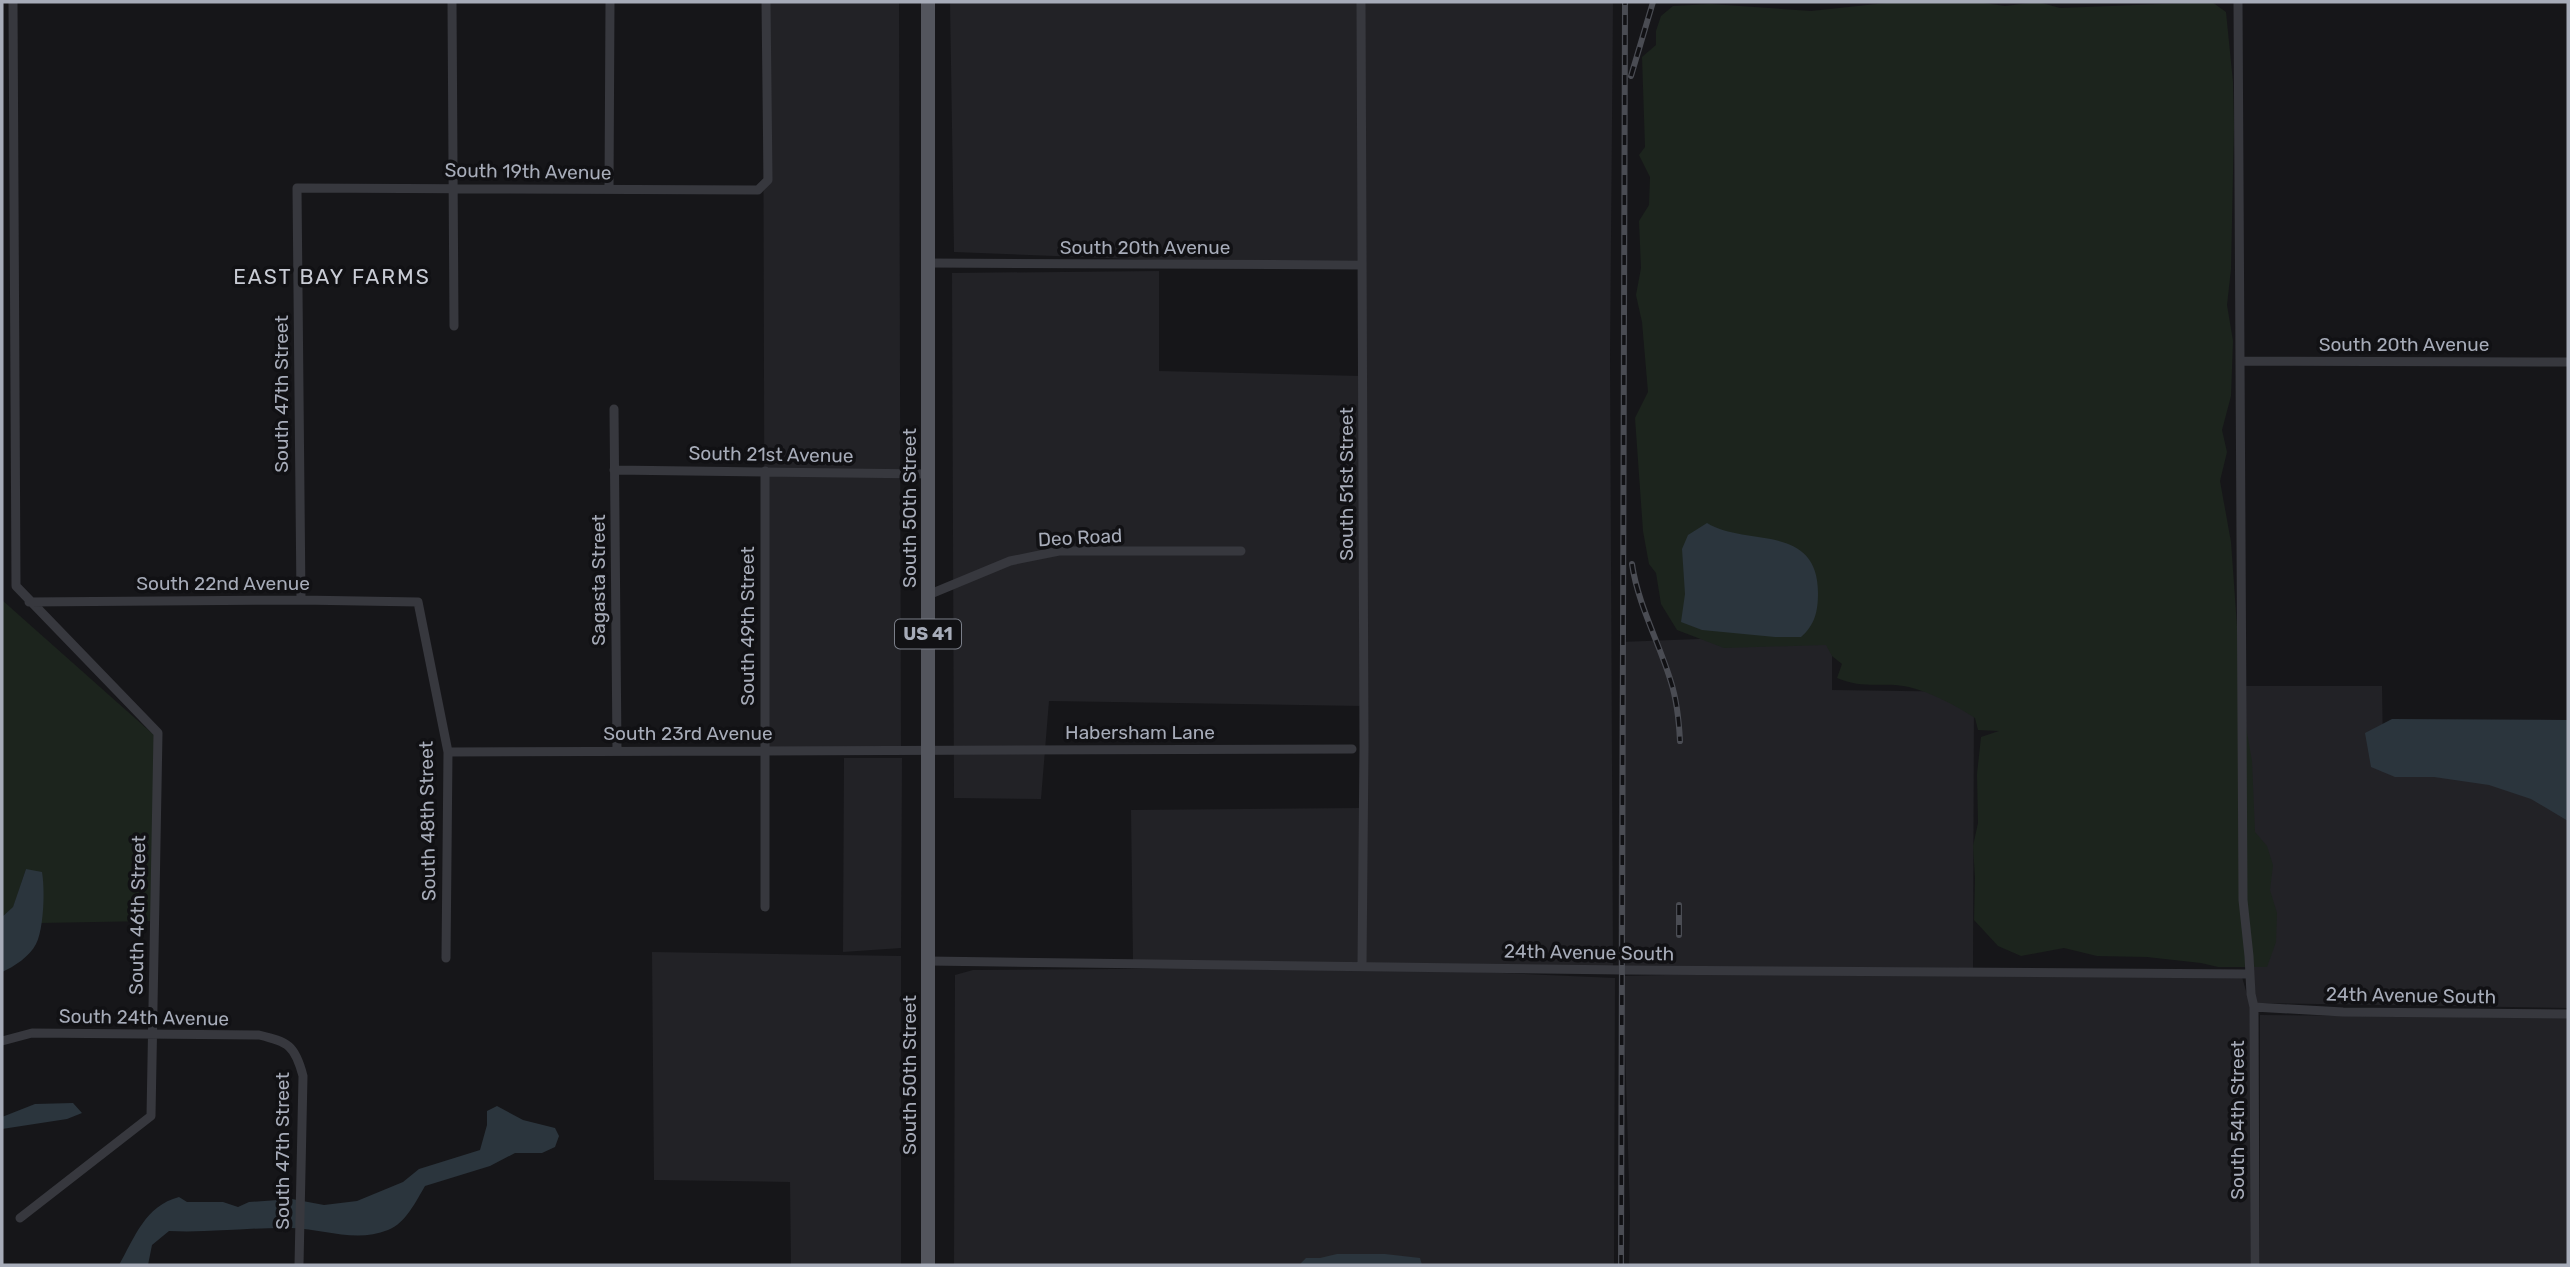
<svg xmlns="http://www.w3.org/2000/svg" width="2570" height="1267" viewBox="0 0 2570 1267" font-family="Rubik,sans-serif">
<rect width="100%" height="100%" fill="#161619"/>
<path fill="#222226" d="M763 2H899L901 746 765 750Z
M950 2H1357L1358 260 1184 261 954 252Z
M1361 2H1613L1610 357 1613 969 1368 964 1365 961Z
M1159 271V371L1361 376 1362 706 1049 701 1041 799 954 798 952 273Z
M1699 639H1832V690L1974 692 1973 968 1618 967 1620 642Z
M2217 686H2382L2383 750 2568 753V1008L2257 1003 2243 957Z
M844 758H902L901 948 843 952Z
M1360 808 1358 963 1133 961 1131 810Z
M652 952 901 956V1265H791L790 1182 654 1180Z
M1364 967 1615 978 1614 1265H954L955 975 973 970Z
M1749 973 2242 977 2250 1005V1265H1629L1630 1217 1623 976Z
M2260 1015 2568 1018V1265H2260Z"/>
<path fill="#1c241d" d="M1895 2H1978L2005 6 2038 2 2060 8 2212 2 2226 12 2233 82 2234 126 2231 269 2227 305 2233 341 2231 396 2222 430 2227 452 2220 481 2231 542 2243 710 2252 761 2255 832 2267 846 2273 865 2270 890 2277 913 2276 942 2267 967H2218L2201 963 2147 957 2097 956 2064 948 2021 956 1998 946 1974 920 1975 878 1973 846 1978 823 1977 774 1981 737 1999 731 1978 730 1975 718C1955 705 1932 693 1909 687 1885 681 1865 690 1837 678L1842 664 1832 656 1826 645 1724 648 1677 630 1661 604 1656 573 1649 564 1643 531 1635 418 1648 392 1642 322 1636 295 1641 268 1639 221 1649 205 1650 177 1639 155 1645 147 1642 57 1656 45V31L1661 16 1673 6 1711 4 1811 11Z
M2 600 154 735 152 921 40 923 26 869 13 908 2 917Z"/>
<path fill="#2b353d" d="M1707 523C1745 547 1818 522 1818 593 1818 611 1815 625 1801 637H1775L1702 630 1681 622 1685 594 1682 549 1688 535Z
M2392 719 2568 720V821L2531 799 2489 785 2434 777H2395L2371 767 2365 733Z
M26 869 42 872C45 889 44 928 36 944 30 956 14 967 2 972V917L13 907Z
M73 1103 82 1113 67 1119 2 1129V1117L35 1104Z
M497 1106 523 1120 555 1128 559 1136 555 1147 542 1153H515L490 1166 425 1186C416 1201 406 1223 388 1230 356 1243 324 1229 292 1228 251 1227 210 1233 169 1231L152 1245 148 1265H119C135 1237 145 1206 179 1197L187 1202H223L238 1207 249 1202 292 1199 324 1205 357 1201 403 1182 419 1169 480 1150 487 1125V1111Z
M1337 1254H1385L1420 1258 1422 1265H1299L1306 1258H1320Z"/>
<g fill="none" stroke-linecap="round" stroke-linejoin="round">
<path stroke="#37383e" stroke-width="9" d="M13 2 16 586 158 733 151 1116 20 1218
M452 2 454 326
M1361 2 1364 746 1362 966
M2238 2 2243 900 2249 956 2251 994 2254 1007 2255 1265
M609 189 610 2
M928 263 1362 265
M2240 361 2568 362
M614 409 617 751
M614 470 928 474
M765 471V907
M928 595 1010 561 1059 551H1241
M301 600 297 188 758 190 768 180 766 2
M29 602 301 600 418 602 448 752 446 958
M448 752 1352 749
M928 961 1623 970 2250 974
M2254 1007 2343 1012 2568 1014
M2 1041 32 1033 259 1035C288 1042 295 1045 303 1076L299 1265"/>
<path stroke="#53555d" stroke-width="14" d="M928 2V1265"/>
<g stroke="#4a4c53" stroke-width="6">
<path id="rail" d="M1631 76 1653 2
M1632 564C1638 605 1659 642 1671 682 1677 701 1679 721 1680 741
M1679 935V905
M1621 1265 1625 2"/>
</g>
<use href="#rail" stroke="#111114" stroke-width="3.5" stroke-dasharray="10" stroke-linecap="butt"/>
</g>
<g text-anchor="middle" stroke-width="7" stroke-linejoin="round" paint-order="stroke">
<rect fill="#111114" stroke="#7a7e88" stroke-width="2" x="895" y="619.5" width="66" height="29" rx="5"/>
<g font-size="18" font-weight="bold" fill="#a7acb9">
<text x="928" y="640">US 41</text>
</g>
<g font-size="19" fill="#a7acb9" stroke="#111114">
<text transform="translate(528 171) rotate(1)" y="7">South 19th Avenue</text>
<text x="1145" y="254">South 20th Avenue</text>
<text x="2404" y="351">South 20th Avenue</text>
<text transform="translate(281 394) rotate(-90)" y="7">South 47th Street</text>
<text transform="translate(771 454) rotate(1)" y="7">South 21st Avenue</text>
<text transform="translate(1346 484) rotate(-90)" y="7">South 51st Street</text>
<text transform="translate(909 508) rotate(-90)" y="7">South 50th Street</text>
<text transform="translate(1080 537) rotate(-3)" y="7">Deo Road</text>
<text transform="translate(598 580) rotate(-90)" y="7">Sagasta Street</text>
<text x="223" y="590">South 22nd Avenue</text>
<text transform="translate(747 626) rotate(-90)" y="7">South 49th Street</text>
<text x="1140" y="739">Habersham Lane</text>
<text x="688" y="740">South 23rd Avenue</text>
<text transform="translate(427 821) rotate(-91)" y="7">South 48th Street</text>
<text transform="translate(137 915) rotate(-89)" y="7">South 46th Street</text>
<text transform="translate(1589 952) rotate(1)" y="7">24th Avenue South</text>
<text transform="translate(2411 995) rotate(1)" y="7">24th Avenue South</text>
<text transform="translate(144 1017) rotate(1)" y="7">South 24th Avenue</text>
<text transform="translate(909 1075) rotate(-90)" y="7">South 50th Street</text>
<text transform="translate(2237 1120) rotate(-90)" y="7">South 54th Street</text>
<text transform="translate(282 1151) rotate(-90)" y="7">South 47th Street</text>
</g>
<g font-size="21" letter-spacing="2" fill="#c9ccd5" stroke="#111114">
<text x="332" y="284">EAST BAY FARMS</text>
</g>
</g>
<rect width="2570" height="1267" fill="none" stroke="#a7acb9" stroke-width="7"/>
</svg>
